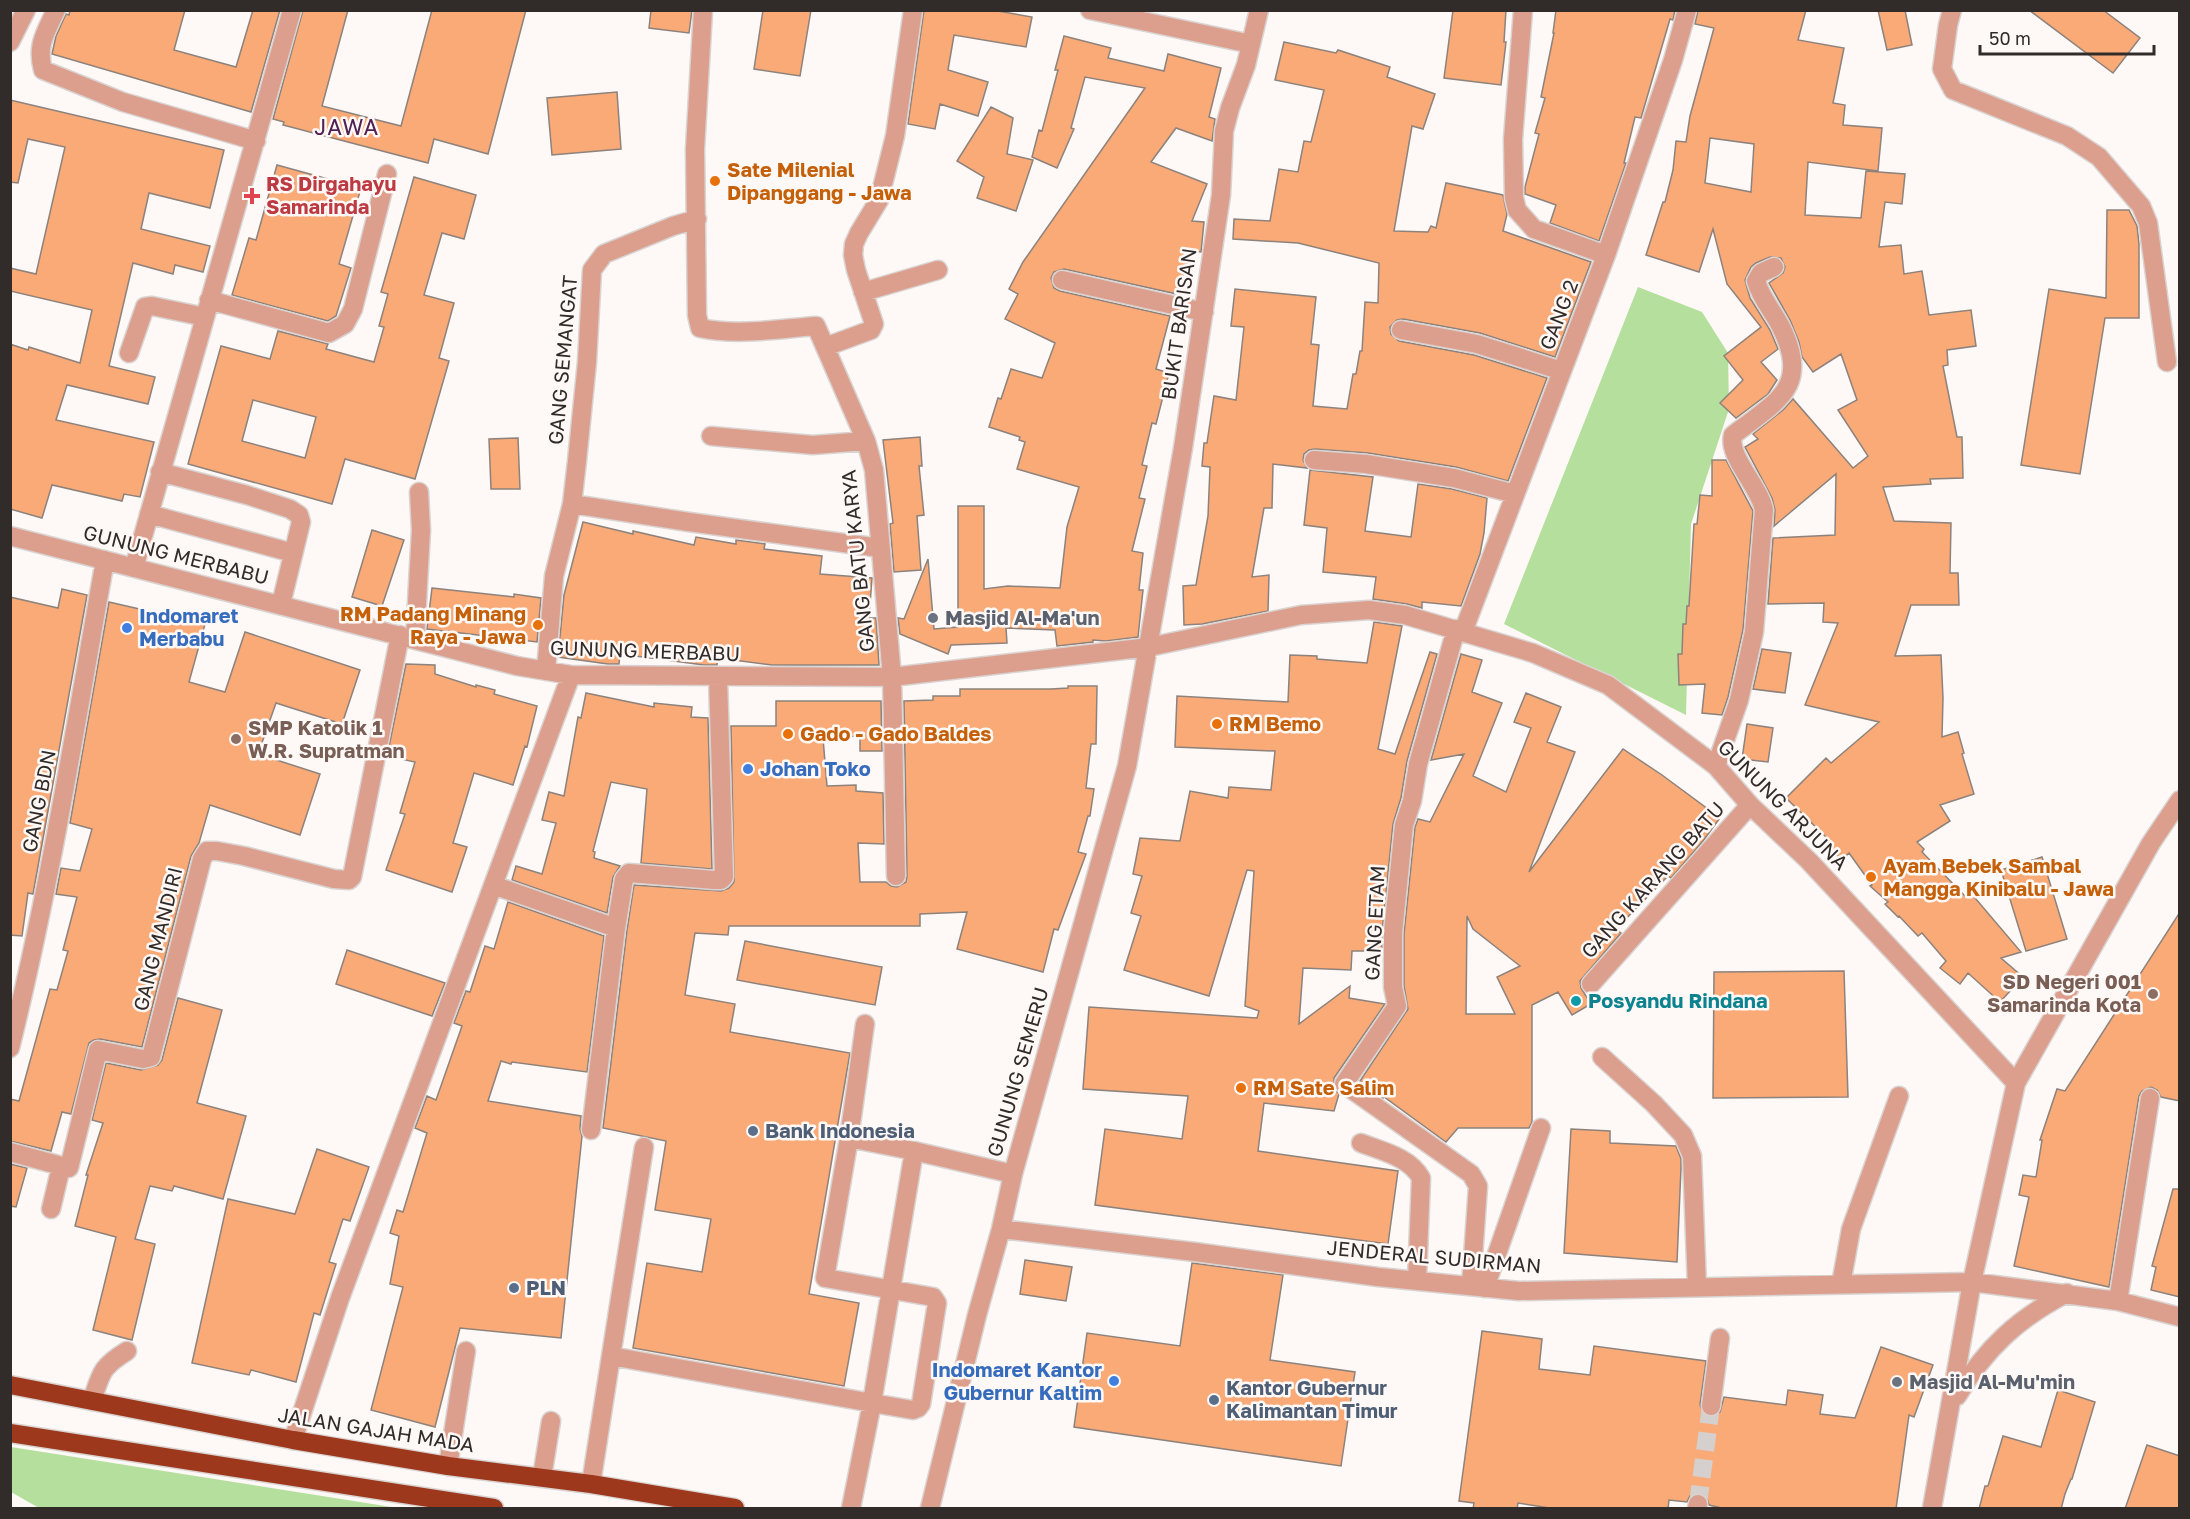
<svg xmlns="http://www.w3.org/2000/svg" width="2190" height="1519" viewBox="0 0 2190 1519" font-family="'Golos Text',sans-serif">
<rect width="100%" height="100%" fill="#fef8f6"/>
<path fill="#b5df9c" d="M1638 287 1702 312 1728 353 1729 409 1691 524 1686 715 1504 624Z
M10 1447H11L398 1508H39L11 1492Z"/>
<path fill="#f9aa76" stroke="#8d827c" stroke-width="1.5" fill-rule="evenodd" d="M70 10H185L174 50 236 67 253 10H280L251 112 52 54 56 36 66 14 69 15Z
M303 10H348L322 106 401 126 432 10H526L488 154 434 139 428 163 283 125 284 122 273 119Z
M651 10H692L689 33 649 28Z
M763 10H811L800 76 754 69Z
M924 10H992L1032 17 1026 47 954 35 948 70 988 82 978 116 940 104 935 129 908 124Z
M1453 10H1506L1504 42H1506L1501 85 1444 78Z
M1556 10H1675L1673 20 1670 19 1641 118 1635 117 1624 163H1626L1599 241 1550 223 1556 205 1525 194V187L1539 134 1535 133 1545 98 1541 97 1554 33H1553Z
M1698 10H1806L1798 40 1844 48 1833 103 1845 105 1843 125 1882 128 1878 171 1808 162 1805 215 1861 218 1866 171 1905 174 1902 204 1885 202 1879 247 1901 245 1904 274 1922 271 1929 315 1971 310 1976 346 1947 350 1948 365 1943 366 1957 437H1962L1963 478 1930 479 1931 484 1883 487 1894 521 1951 523 1950 573H1958L1959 605H1911L1895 656 1941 655 1943 698 1942 737 1958 732 1964 753 1962 754 1974 794 1940 805 1950 821 1917 842 1924 849 1922 852 1965 896 1970 892 2021 952 2001 958 2023 977 2000 1002 1968 973 1960 984 1940 968 1946 961 1922 933 1918 936 1899 916 1898 917 1885 904 1888 902 1870 886 1872 885 1849 853 1842 860 1825 844 1829 840 1786 798 1826 758 1831 763 1879 722 1805 705 1838 623 1823 622 1824 603 1768 604 1773 538 1835 535 1836 474 1774 526 1775 510 1772 498 1745 447 1758 439 1753 434 1783 410 1793 399 1853 468 1868 456 1838 410 1857 400 1841 354 1813 372 1802 357 1799 342 1790 320 1769 283 1783 273 1785 267 1781 258 1770 257 1756 263 1751 267 1745 280 1750 298 1770 330 1778 349 1761 362 1777 380 1768 394 1736 418 1720 403 1743 380 1724 356 1761 327 1727 284 1713 229 1699 272 1646 255 1663 202H1665L1673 170 1676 141 1686 142 1690 116 1714 28 1695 24ZM1710 138 1754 144 1751 192 1705 183Z
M1878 10H1905L1912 45 1887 50Z
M2029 10H2103L2140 38 2113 73Z
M1064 36 1111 48 1108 58 1164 71 1168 54 1221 68 1209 117 1215 119 1212 141 1176 128 1151 162 1207 184 1192 221 1204 222 1201 252 1191 251 1177 294 1064 269 1054 272 1051 278 1054 288 1060 291 1170 316 1156 369 1169 373 1156 424 1152 423 1142 465 1147 466 1139 498 1145 499 1132 551 1143 553 1139 590H1143L1138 637 1106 641 1093 640V642L1057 646 1055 630 1006 628 1007 643 951 645 948 654 900 634 898 618 904 619 928 559 934 629 958 627V506H984V589L1008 586 1060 588 1067 527 1079 487 1017 469 1025 442 1019 440 1020 437 989 427 998 398 1001 399 1011 369 1042 378 1055 343 1005 319 1018 294 1009 289 1023 262 1145 88 1085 77 1071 128 1074 129 1057 168 1032 157 1039 130 1042 131 1058 70H1055Z
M1284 42 1336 53 1338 50 1390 67 1387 77 1435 94 1423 129 1412 126 1394 231 1428 232 1431 226 1436 228 1446 183 1503 195 1507 214 1503 231 1591 262 1555 357 1480 333 1403 319 1397 320 1390 327 1391 334 1399 341 1474 355 1547 378 1508 481 1456 467 1368 453 1315 449 1309 450 1304 454 1303 460 1307 468 1273 464 1272 508H1264L1252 577 1269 575 1268 611 1202 624 1184 625 1183 586 1196 585 1208 516 1210 467 1202 466 1204 443H1207L1214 396 1236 400 1244 327 1231 326 1235 289 1316 297 1311 344 1319 345 1313 406 1347 409 1353 374H1356L1360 351H1362L1365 302 1378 303 1379 263 1298 243 1233 239 1234 219 1270 221 1279 169 1298 172 1304 141 1311 142 1324 90 1275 80Z
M617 92 621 149 552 155 547 98Z
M10 100 224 150 210 208 149 193 141 229 210 246 203 272 175 265 173 274 133 263 109 366 155 377 148 404 67 385 56 420 154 442 140 497 124 494 122 501 52 485 42 518 10 509V344L28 350 29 347 80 363 92 310 10 291V268L36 274 65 147 28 139 18 183 10 182Z
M991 107 1013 118 1007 154 1033 160 1016 211 977 198 984 177 957 161Z
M277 165 361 188 339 264 351 268 336 316 328 321 232 295 249 238 256 240Z
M414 177 476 195 464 239 442 233 424 295 454 303 439 358 449 361 415 479 345 459 332 504 188 464 221 346 270 359 278 331 328 344 326 349 374 362 384 327 379 326 388 294 381 292ZM253 400 316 417 305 458 242 441Z
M2107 210H2129L2137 226 2139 244V318H2105L2080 474 2021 465 2049 289 2106 298Z
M920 437 922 466H919L924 515 917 516 921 570 894 572 890 524 893 523 883 440Z
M518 438 520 489H491L489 439Z
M1712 460H1726L1753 511 1743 630 1728 697 1722 715 1702 713 1705 684 1679 685 1678 654H1682L1683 624H1686L1687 606H1689L1694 524H1697L1700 495 1712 496Z
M1310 470 1373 477 1365 531 1411 537 1418 484 1452 489 1487 498 1484 533 1480 554 1461 606 1422 602V608L1407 604 1373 599 1376 577 1323 572 1327 528 1304 525Z
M583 522 633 534V531L694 545 696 537 736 544V540L765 544 764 549 822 556 820 574 872 578 869 618H876L879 665H772L718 658 717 665H704L620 654 619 664H608L558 657 564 595Z
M372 530 404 540 382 606 352 597Z
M432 588 514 597V594L541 598 537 642 427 629Z
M62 589 87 595 33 894 28 893 22 936 10 935V597L58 608Z
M109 602 205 624 189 682 225 692 245 632 360 670 342 724 276 703 258 754 320 774 300 835 210 805 199 843 191 856 142 1047 100 1039 94 1040 89 1043 71 1114 62 1112 51 1151 10 1141V1099L19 1101 50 989 57 990 68 951 63 950 77 897 56 894 61 868 80 871 92 829 70 823Z
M1374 622 1402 626 1378 749 1395 754 1430 652 1437 654 1407 761 1401 798 1393 824 1382 932V951H1352L1351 970 1303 968 1299 1024 1350 986 1349 998 1385 1004 1334 1078V1088L1339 1094 1334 1111 1264 1103 1258 1151 1398 1171 1388 1244 1095 1205 1105 1129 1182 1139 1188 1096 1083 1089 1089 1007 1257 1018 1259 1011 1245 1006 1254 871 1247 870 1209 996 1124 970 1141 916 1131 913 1142 876 1133 874 1140 838 1180 841 1190 791 1228 798 1229 787 1271 790 1275 751 1175 747 1177 696 1288 702 1290 655 1317 656V659L1367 663Z
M1762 649 1791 653 1785 693 1753 689Z
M1461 654 1482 660 1472 692 1502 703 1473 776 1506 792 1531 728 1514 722 1526 693 1561 707 1547 742 1575 752 1529 872 1623 749 1662 775 1720 818 1703 841 1671 878 1668 876 1616 929 1621 933 1580 981 1581 988 1591 1004 1572 1015 1558 992 1532 1005V1122L1529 1128H1458L1446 1142 1384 1097 1383 1098 1360 1081 1408 1009 1404 986V934L1415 827 1418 819 1430 822 1464 754 1431 760ZM1467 916 1473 929 1520 966 1497 977 1515 1014H1466Z
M406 664 435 665V674L476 687V685L495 690 494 694 537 706 527 747 525 746 513 785 474 773 453 843 467 847 452 892 386 870 405 814 400 813 415 762 387 756Z
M1068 686H1097L1096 744H1091L1086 788 1094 789 1090 816H1088L1078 852 1086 854 1058 930 1054 929 1043 972 957 949 967 912 920 914V926H729L728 935 695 933 685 995 735 1004 730 1032 850 1053 809 1294 859 1303 844 1386 633 1348 647 1263 702 1272 711 1219 655 1210 666 1141 603 1128 627 930 634 885 721 891 729 888 734 882 731 726H776V701H881L882 751H860V736L823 738 827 786 856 785V791L883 793 884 844 858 843 860 882H886L891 886 897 887 906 882 907 876 904 701 933 700V696H960V689H1051L1068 688Z
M586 693 654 707V703L692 707 691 717 708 718 712 869 641 863 647 789 611 782 593 851 595 852 594 858 620 866 613 877 607 913 512 880 516 866 542 874 556 823 542 820 549 792 564 796 578 717 581 718Z
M1747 724 1773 728 1768 762 1742 759Z
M2042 857 2067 939 2026 951 2001 870Z
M508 902 604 936 587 1072 512 1062 511 1064 501 1061 488 1101 581 1116 580 1129 582 1136 561 1338 460 1328 435 1427 371 1410 403 1287 390 1284 399 1236 390 1233 397 1210 403 1212 427 1133 415 1128 427 1096 436 1100 462 1026 454 1023 466 991 470 992 485 946 494 949Z
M2180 912V1101L2161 1097 2157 1090 2151 1087 2142 1091 2139 1096 2109 1287 2014 1266 2029 1197 2019 1195 2023 1175 2036 1177 2042 1140H2040L2057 1089 2065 1091Z
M745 941 882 967 875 1005 737 980Z
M347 950 445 983 432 1016 336 984Z
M1844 971 1848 1097 1713 1098 1714 972Z
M178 998 222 1010 197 1103 246 1116 223 1199 174 1186 172 1191 150 1186 135 1239 155 1244 132 1340 93 1330 116 1237 75 1226 88 1175H86L103 1123 92 1120 106 1063 141 1070 158 1065 162 1060Z
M1571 1129 1610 1131V1143L1676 1146 1681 1159V1168L1677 1262 1564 1253Z
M317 1149 369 1167 350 1221 343 1219 329 1262 336 1264 320 1315 314 1313 296 1382 251 1370 249 1375 192 1363 228 1199 295 1214Z
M10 1164 27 1168 16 1207 10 1206Z
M2173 1189H2180V1297L2151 1290 2156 1267 2152 1266Z
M1025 1260 1072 1267 1066 1301 1020 1294Z
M1192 1263 1283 1275 1270 1360 1355 1372 1341 1466 1074 1427 1087 1333 1180 1346Z
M1482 1331 1542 1339 1539 1369 1590 1375 1594 1346 1706 1361 1700 1405 1704 1414 1710 1417 1720 1412 1724 1397 1786 1405 1788 1390 1823 1395 1820 1414 1855 1418 1881 1347 1933 1365 1914 1417 1909 1415 1896 1509H1726L1709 1505 1706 1496 1700 1493 1690 1496 1687 1502 1669 1500 1668 1509H1556L1518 1503 1517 1509H1473L1474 1503 1459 1501Z
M2058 1390 2095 1402 2072 1479H2071L2065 1494 2061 1509H1979L1985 1486H1988L2003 1436 2041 1447Z
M2147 1445 2180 1456V1509H2125Z"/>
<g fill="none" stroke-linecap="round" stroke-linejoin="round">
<path stroke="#d5cfcd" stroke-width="18" stroke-dasharray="18 9" stroke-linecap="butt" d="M1698 1504 1711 1406"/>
<g stroke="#d9d3d1" stroke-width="21">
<path id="minor" d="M56 10C46 32 36 45 43 70L123 102 256 141
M703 10 695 149 697 315 700 328C737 336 779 329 816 326L866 441 874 470 892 677 896 876
M1090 10 1251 44
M1523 10 1513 139 1514 198 1517 210 1534 229 1606 255
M1952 10 1948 25 1942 69 1953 90 2067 136 2099 157 2141 206 2148 223 2167 362
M10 42 26 10
M1062 280 1204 312
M863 292 938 270
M209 300 329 333 345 324 353 309 387 174
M1401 330 1477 344 1562 371
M825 347 871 330 874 324 856 270 853 255 854 244 859 233 879 200 895 136 913 10
M129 353 145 307 152 306 205 317
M711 436 813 445 866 441
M1314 460 1366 464 1454 478 1515 494
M160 472 247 495 290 509 299 515 301 522 281 604
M572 504 689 522 880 548
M149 514 293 553
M10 536 517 666 571 675 892 677 1149 647 1301 615 1369 610 1405 615 1533 653 1608 685 1716 766 1750 805 1809 861 2016 1083
M134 568 292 10
M1456 629 1418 764 1412 801 1404 825 1393 933V987L1397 1006 1344 1084 1471 1174 1478 1186 1471 1286
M1463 632 1606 255 1673 60 1687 10
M415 639 421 530 419 492
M546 671 554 576 572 504 577 461 587 362 592 270 604 254 673 226 697 219
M1716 766 1739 700 1754 632 1764 510C1760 487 1727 456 1733 435 1777 401 1812 387 1780 325 1772 310 1761 298 1756 281L1761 273 1774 267
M493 885 616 928 591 1130
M616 928 624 879 629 873 714 880H721L724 877 718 677
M1591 984 1750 805
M865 1024 849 1138 914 1151
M10 1048C50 887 76 723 105 560
M1602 1057 1654 1104 1683 1135 1692 1156 1697 1287
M1361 1143C1381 1151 1410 1157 1421 1178L1417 1280
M10 1152 69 1168 98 1050 143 1059 151 1057 202 859 207 851H217L244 856 334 879 349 880 352 877 400 635
M51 1209 61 1167
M1001 1229 1195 1252 1378 1277 1519 1291 1972 1282 2118 1301 2180 1317
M1841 1284 1851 1229 1899 1096
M1485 1288 1541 1128
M2118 1301 2150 1098
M611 1356 644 1147
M1957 1396C1986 1348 2017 1319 2067 1293
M92 1401C101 1373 101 1367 127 1351
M1711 1406 1720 1338
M293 1440 340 1298 571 675
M448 1466 466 1351
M542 1477 551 1421
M591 1484 611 1356 872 1403 913 1410 918 1408 921 1404 937 1303 933 1297 825 1278 849 1138
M851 1508 872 1403 914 1151 1013 1174
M930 1508 977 1315 1001 1229 1013 1174 1127 766 1183 448 1221 195 1224 131 1230 108 1246 65 1259 10
M1697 1508 1698 1504
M1932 1508 1972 1282 2016 1083 2151 843 2180 800"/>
</g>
<g stroke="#d9d3d1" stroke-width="21">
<path id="highway" d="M10 1385 293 1440 448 1466 591 1484 735 1508
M10 1433 494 1508"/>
</g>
<use href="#minor" stroke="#dd9f8d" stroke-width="18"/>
<use href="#highway" stroke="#9d381c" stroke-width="18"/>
</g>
<g fill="#e8710a" stroke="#fef8f6" stroke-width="2">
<circle cx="715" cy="181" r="6"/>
<circle cx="538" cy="625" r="6"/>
<circle cx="1217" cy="724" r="6"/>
<circle cx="788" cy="734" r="6"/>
<circle cx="1871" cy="877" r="6"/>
<circle cx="1241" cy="1088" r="6"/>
</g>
<path fill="#e0444e" stroke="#fef8f6" stroke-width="2" d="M249 187h6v6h6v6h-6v6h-6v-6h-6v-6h6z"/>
<g fill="#6b7280" stroke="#fef8f6" stroke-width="2">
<circle cx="933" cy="618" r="6"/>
<circle cx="1897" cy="1382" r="6"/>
</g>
<g fill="#3f7fe0" stroke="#fef8f6" stroke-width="2">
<circle cx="127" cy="628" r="6"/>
<circle cx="748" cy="769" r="6"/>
<circle cx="1114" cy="1381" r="6"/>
</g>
<g fill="#8d6e63" stroke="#fef8f6" stroke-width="2">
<circle cx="236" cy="739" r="6"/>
<circle cx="2153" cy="994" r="6"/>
</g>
<circle fill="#0f9aa8" stroke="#fef8f6" stroke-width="2" cx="1576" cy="1001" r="6"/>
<g fill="#5c6f8a" stroke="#fef8f6" stroke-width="2">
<circle cx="753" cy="1131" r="6"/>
<circle cx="514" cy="1288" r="6"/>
<circle cx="1214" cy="1400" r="6"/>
</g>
<g text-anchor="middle" stroke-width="5" stroke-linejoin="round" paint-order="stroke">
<g font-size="20" font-weight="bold" fill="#c56008" stroke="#fef8f6" text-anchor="start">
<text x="727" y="177">Sate Milenial<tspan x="727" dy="23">Dipanggang - Jawa</tspan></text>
<text x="526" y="621" text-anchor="end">RM Padang Minang<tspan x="526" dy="23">Raya - Jawa</tspan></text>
<text x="1229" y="731">RM Bemo</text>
<text x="800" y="741">Gado - Gado Baldes</text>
<text x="1883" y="873">Ayam Bebek Sambal<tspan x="1883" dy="23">Mangga Kinibalu - Jawa</tspan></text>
<text x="1253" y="1095">RM Sate Salim</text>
</g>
<g font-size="20" font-weight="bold" fill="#be3a42" stroke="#fef8f6" text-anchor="start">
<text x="266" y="191">RS Dirgahayu<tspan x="266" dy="23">Samarinda</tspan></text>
</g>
<g font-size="20" fill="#312c2a" stroke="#fef8f6">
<text transform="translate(1559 315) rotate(-69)" y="7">GANG 2</text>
<text transform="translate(1179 324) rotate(-82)" y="7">BUKIT BARISAN</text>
<text transform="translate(563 360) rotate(-85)" y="7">GANG SEMANGAT</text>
<text transform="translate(176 555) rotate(14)" y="7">GUNUNG MERBABU</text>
<text transform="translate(858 561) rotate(-96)" y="7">GANG BATU KARYA</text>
<text transform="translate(645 651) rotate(2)" y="7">GUNUNG MERBABU</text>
<text transform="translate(39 801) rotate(-79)" y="7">GANG BDN</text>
<text transform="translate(1783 805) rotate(45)" y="7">GUNUNG ARJUNA</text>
<text transform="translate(1653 880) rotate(-48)" y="7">GANG KARANG BATU</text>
<text transform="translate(1375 923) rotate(-87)" y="7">GANG ETAM</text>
<text transform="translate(158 939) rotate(-76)" y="7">GANG MANDIRI</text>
<text transform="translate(1018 1072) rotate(-74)" y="7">GUNUNG SEMERU</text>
<text transform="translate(1434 1257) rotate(5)" y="7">JENDERAL SUDIRMAN</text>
<text transform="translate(376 1430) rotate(9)" y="7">JALAN GAJAH MADA</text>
</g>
<g font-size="20" font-weight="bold" fill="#366cbe" stroke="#fef8f6" text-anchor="start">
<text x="139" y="623">Indomaret<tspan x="139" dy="23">Merbabu</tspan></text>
<text x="760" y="776">Johan Toko</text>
<text x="1102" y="1377" text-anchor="end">Indomaret Kantor<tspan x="1102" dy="23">Gubernur Kaltim</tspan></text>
</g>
<g font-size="20" font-weight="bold" fill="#5b616d" stroke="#fef8f6" text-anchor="start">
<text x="945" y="625">Masjid Al-Ma'un</text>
<text x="1909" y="1389">Masjid Al-Mu'min</text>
</g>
<g font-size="20" font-weight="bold" fill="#785e54" stroke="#fef8f6" text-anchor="start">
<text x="248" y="735">SMP Katolik 1<tspan x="248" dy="23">W.R. Supratman</tspan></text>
<text x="2141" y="989" text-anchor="end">SD Negeri 001<tspan x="2141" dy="23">Samarinda Kota</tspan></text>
</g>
<g font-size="20" font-weight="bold" fill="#0d838f" stroke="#fef8f6" text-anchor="start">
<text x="1588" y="1008">Posyandu Rindana</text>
</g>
<g font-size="20" font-weight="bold" fill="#4e5e75" stroke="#fef8f6" text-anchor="start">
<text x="765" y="1138">Bank Indonesia</text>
<text x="526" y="1295">PLN</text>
<text x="1226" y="1395">Kantor Gubernur<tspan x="1226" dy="23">Kalimantan Timur</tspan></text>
</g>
<g font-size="22" letter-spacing="1.5" fill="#4f2154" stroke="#fef8f6">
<text x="347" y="135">JAWA</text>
</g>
</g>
<rect width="2190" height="1519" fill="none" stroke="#312c2a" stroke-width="24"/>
<path d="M1980 45v9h174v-9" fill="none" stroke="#312c2a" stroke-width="3"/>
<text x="1989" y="45" font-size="18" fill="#312c2a" stroke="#fef8f6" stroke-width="4.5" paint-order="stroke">50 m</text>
</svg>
